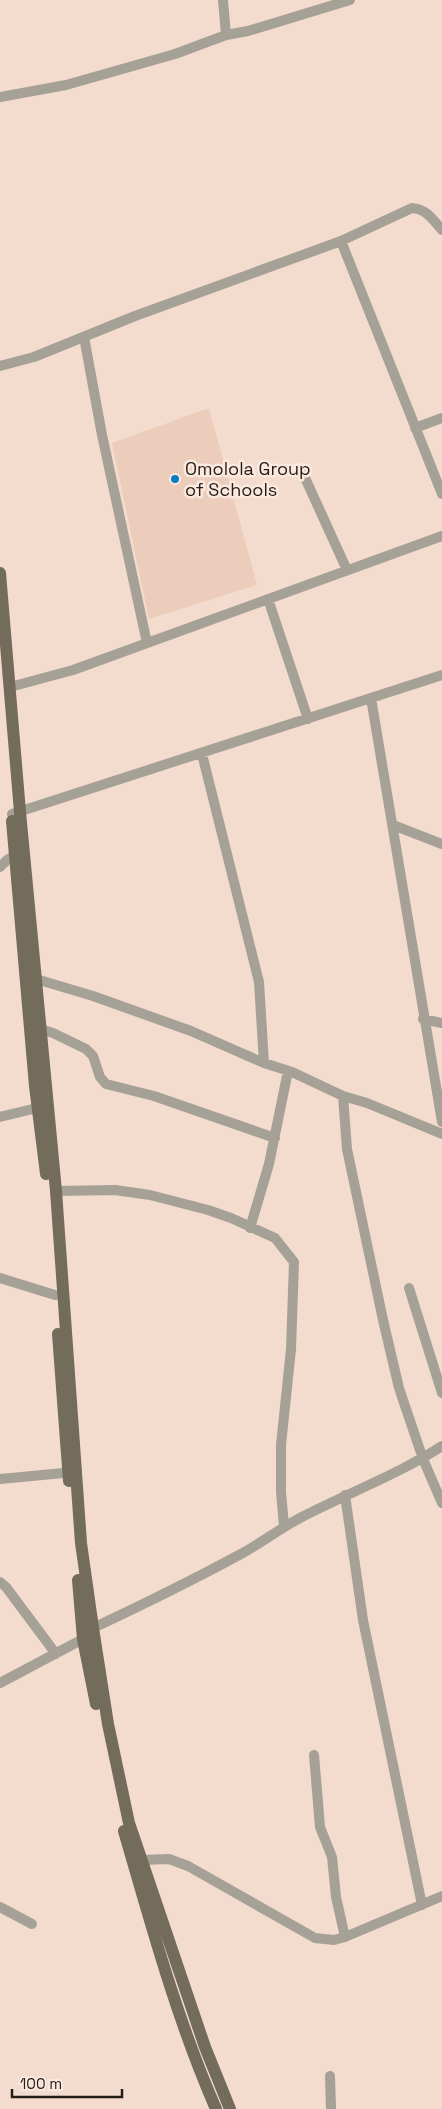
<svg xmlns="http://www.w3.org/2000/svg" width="442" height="2109" viewBox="0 0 442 2109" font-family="'Space Grotesk',sans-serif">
<rect width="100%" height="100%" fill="#f3dbcd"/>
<path fill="#eccdbc" d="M209 408 257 585 149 619 112 443Z"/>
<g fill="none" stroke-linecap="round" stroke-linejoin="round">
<path stroke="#a5a197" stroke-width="10" d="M223 0 226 35
M0 97 66 85 175 54 226 35 248 31 350 0
M341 241 442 494
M84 337 102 435 147 643
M0 366 34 357 135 316 341 241 412 208C427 209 433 220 442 230
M415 428 442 418
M301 469 347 570
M268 599 308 719
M10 687 73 670 442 536
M371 698 442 1122
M202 754 259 982 264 1063
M12 814 442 675
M393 825 442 844
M0 867 7 860 15 855
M36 979 93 996 191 1031 264 1063 292 1072 343 1096 367 1103 442 1134
M423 1019 442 1023
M40 1029 53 1033 86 1049 93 1056 100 1077 106 1084 154 1096 275 1138
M343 1096 347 1149 383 1320 399 1388 423 1459 442 1503
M0 1117 37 1108
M56 1191 115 1190 150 1195 208 1210 231 1218 275 1238 294 1262 291 1349 281 1445V1492L284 1526
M250 1228 269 1164 288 1071
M0 1278 55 1295
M409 1288 442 1393
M0 1479 74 1472
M345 1495 363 1620 422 1905
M0 1582 6 1587 56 1654
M93 1628C142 1605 191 1581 239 1555 260 1544 279 1529 300 1518 346 1494 399 1474 442 1446
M0 1683 83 1639
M314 1755 320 1827 332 1857 336 1897 345 1937
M142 1860 169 1859 188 1866 315 1938 334 1940 345 1937 442 1896
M0 1907 32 1924
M330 2076 331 2109"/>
<path stroke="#746c5b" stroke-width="12" d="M0 573 20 812 56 1191 81 1543 93 1628 108 1724 129 1823 205 2047 230 2109
M12 821 35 1086 46 1174
M58 1334 69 1481
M78 1580 83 1639 96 1704
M124 1831C151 1924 177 2020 216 2109"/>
</g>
<circle fill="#077cc6" stroke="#fce9de" stroke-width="2" cx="175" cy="479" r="5"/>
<g text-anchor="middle" stroke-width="5" stroke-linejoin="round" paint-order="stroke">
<g font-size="18" fill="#241c17" stroke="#fce9de" text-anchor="start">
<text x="185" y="475">Omolola Group<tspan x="185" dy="21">of Schools</tspan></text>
</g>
</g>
<path d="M12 2089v8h110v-8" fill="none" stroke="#241c17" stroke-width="2.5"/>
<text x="20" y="2089" font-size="15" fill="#241c17" stroke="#fce9de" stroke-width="4" paint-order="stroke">100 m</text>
</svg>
